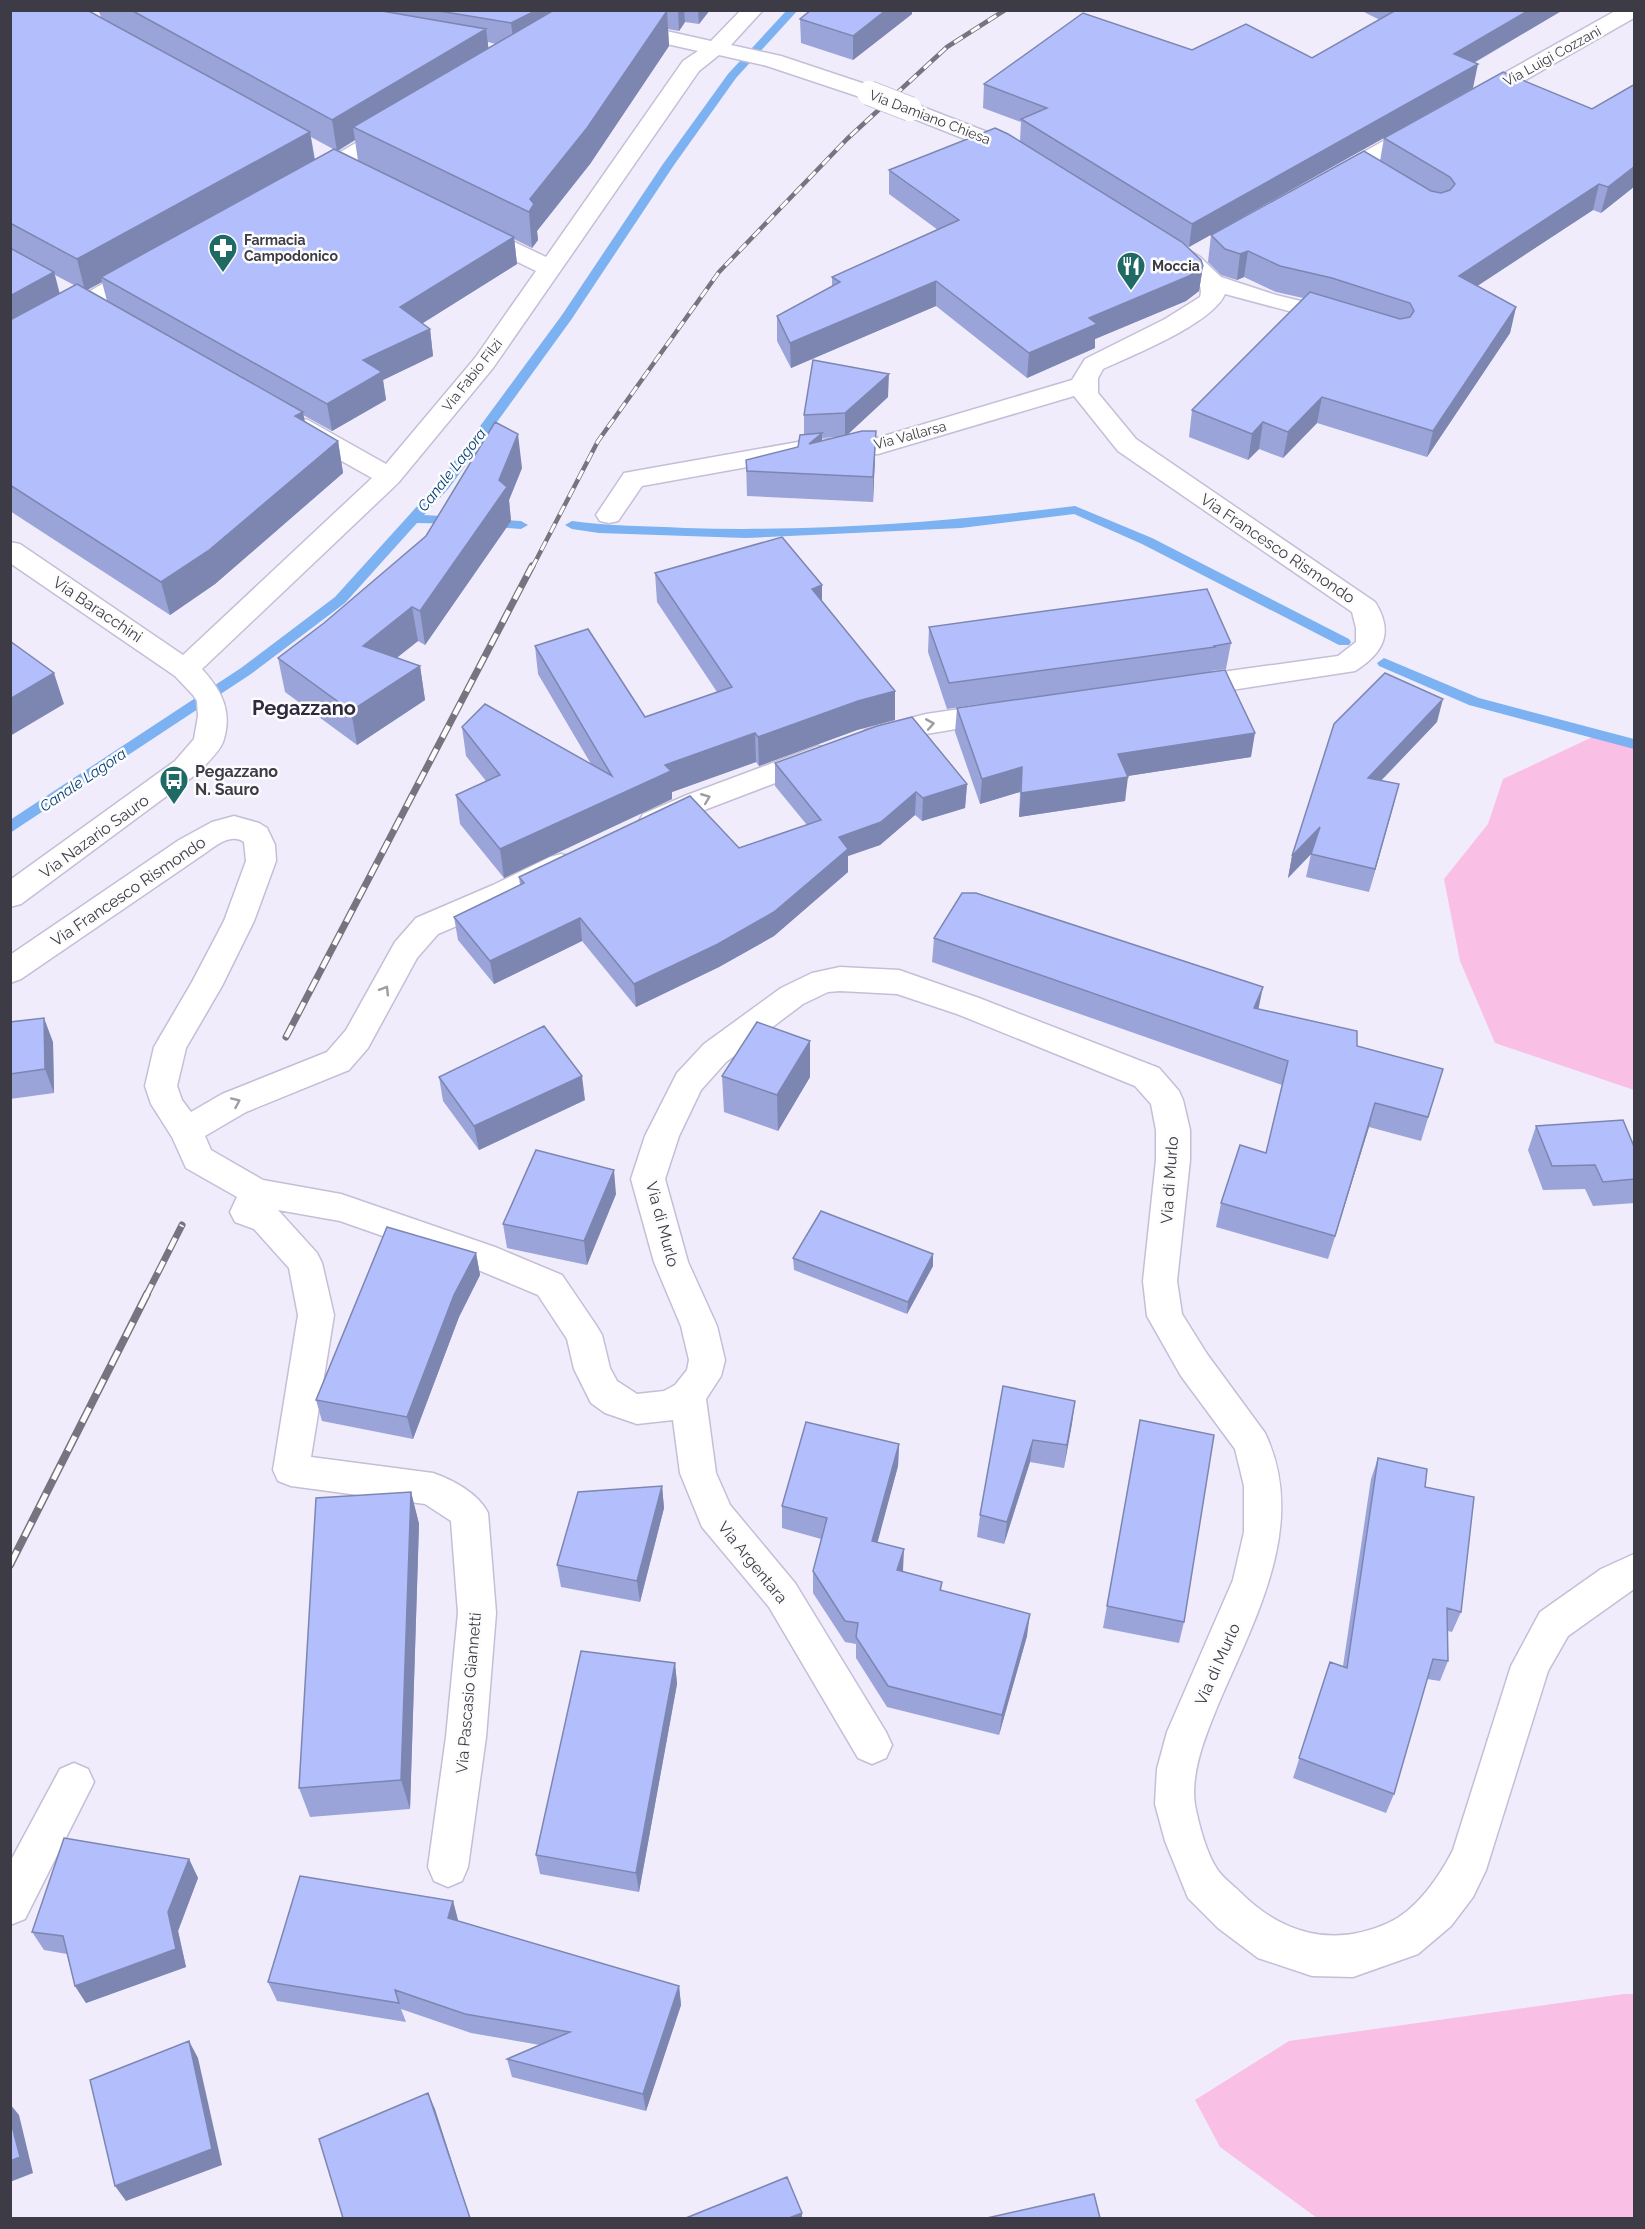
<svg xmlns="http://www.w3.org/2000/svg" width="1645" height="2229" viewBox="0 0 1645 2229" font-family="Raleway,sans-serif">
<rect width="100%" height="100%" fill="#f0ecfc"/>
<path fill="#fabfe5" d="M1601 733 1634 741V1090L1495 1043 1460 961 1444 879 1488 824 1503 779Z
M1624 1994H1634V2218H1317L1220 2147 1195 2100 1289 2041Z"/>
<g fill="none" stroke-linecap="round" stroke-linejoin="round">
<path fill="#7cb1f2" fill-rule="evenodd" d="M787 10H798L736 78 674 165 571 320 449 488 424 515 458 517 465 521 463 524 417 523 345 603 251 674 10 833V820L241 668 335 597 439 482 562 315 663 164 728 74Z
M1075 506 1152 538 1349 639 1351 642 1349 645H1339L1142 544 1074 514 961 528 746 538 599 533 572 529 565 525 572 521C610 526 647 526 685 528 815 532 946 522 1075 506Z
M486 519 521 521 528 525 521 529 481 526 479 523 481 520Z
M1384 658 1479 698 1634 739V749L1469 705 1379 666 1377 663Z"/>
<g stroke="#c5bed7" stroke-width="3">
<path id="minor" d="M741 10H763L731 45 781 56 877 88 880 93 877 98 869 100 767 66 719 55 699 71 493 368 398 483 202 669C222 691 233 712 223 742 218 754 204 766 195 775L21 904 10 907V880L175 761 194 739 198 716 197 701 193 695 175 676 10 563V542L20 544 183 655 372 478 290 432 286 426 290 420 299 418 308 420 386 464 475 358 536 271 467 237 463 232 467 227 475 225 483 227 546 257 683 61 698 51 618 33 615 28 618 23 626 22 711 41Z
M1617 10H1634V18L1483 104 1475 106 1467 104 1464 99 1467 94Z
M910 102 1026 147 1029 152 1026 157 1018 159 1010 157 902 114 899 109 902 104Z
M396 122 404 124 407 129 404 134 319 184 311 186 303 184 299 179 303 174 388 124Z
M1420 123 1428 125 1431 130 1428 135 1342 183 1334 185 1326 183 1322 178 1326 173 1412 125Z
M1165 239 1173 241 1200 257 1221 277 1276 295 1346 312 1349 317 1346 322 1337 324 1225 294C1212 324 1133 355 1103 369L1098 378V393L1136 439 1375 602C1394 632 1384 653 1355 671L1186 697 1176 694 1172 687 1176 680 1186 677 1338 656 1356 642V628L1352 612 1118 451 1074 396 878 454 809 456 642 486 618 521 609 523 600 521 596 515 624 473 809 440 877 438 1072 380 1085 359 1165 319 1200 297C1207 274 1172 260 1157 251L1153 246 1157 241Z
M145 263 154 265 157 270 154 275 19 351 10 353V336L136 265Z
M1001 703 1011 706 1015 713 1011 720 926 734 875 747 865 744 860 737 865 730 926 714Z
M818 746 828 749 833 756 828 763 707 809 665 828 654 832 643 828 639 821 643 814 687 795Z
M234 816 259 823 267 828 275 845 276 861 254 921 222 986 186 1048 177 1086 182 1100 191 1112 222 1094 327 1052 346 1030 395 942 416 918 493 885 550 857 561 854 572 857 576 865 572 873 515 901 438 934 417 958 368 1048 349 1070 246 1112 205 1136 211 1150 263 1180 341 1194 495 1247 562 1275 596 1325 602 1335 610 1368 617 1381 637 1394 664 1391 675 1385 687 1370 689 1360 681 1326 654 1262 631 1179 645 1136 677 1073 704 1044 781 988 812 973 840 967 899 970 979 998 1159 1068 1179 1091 1183 1100 1190 1130V1160L1177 1281 1182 1314 1207 1354 1265 1433C1309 1525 1254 1620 1218 1705 1206 1735 1190 1772 1195 1805 1199 1825 1206 1852 1217 1869 1223 1878 1233 1885 1240 1892 1282 1934 1333 1948 1388 1923 1416 1911 1440 1876 1453 1850L1511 1666 1540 1612 1601 1569 1634 1554V1589L1568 1636 1548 1671 1486 1870 1473 1897 1451 1926 1418 1954 1353 1977 1312 1976 1258 1958 1218 1928 1188 1898 1165 1841 1155 1804 1157 1769 1167 1732 1233 1580 1244 1532V1486L1235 1449 1181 1376 1147 1316 1143 1281 1156 1160V1130L1151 1104 1135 1086 957 1014 897 994 840 991 828 992 803 1004 726 1062 701 1090 679 1136 665 1179 688 1262 717 1326 725 1360 721 1376 706 1399 716 1473 730 1505 795 1583 886 1732 892 1745 886 1758 872 1764 858 1758 769 1607 702 1527 680 1473 673 1420 637 1424 605 1413 591 1403 574 1369 567 1339 538 1295 471 1267 340 1221 278 1210 317 1253 322 1263 334 1315 311 1457 433 1473C453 1480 478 1493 488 1513L496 1613 486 1737 468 1867 462 1881 448 1887 434 1881 428 1867 446 1737 458 1613 451 1521 425 1504 291 1486 278 1481 273 1470 298 1315 289 1268 254 1229 235 1222 230 1212 237 1197 186 1168 172 1137 151 1104 145 1086 154 1047 192 982 224 921 246 861 244 842C230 832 213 848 201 856L21 979 10 983V955L179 840 212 822Z
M74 1763 88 1769 94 1782 25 1919 10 1925V1862L60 1769Z"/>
</g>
<use href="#minor" fill="#fff" fill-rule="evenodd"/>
<g stroke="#777480" stroke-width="4.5">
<path id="rail-far2" d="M532 568 598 441 719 272 847 139 947 47 1005 10"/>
</g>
<g stroke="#777480" stroke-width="7">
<path id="rail-far1" d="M286 1037 532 566
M146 1296 182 1225"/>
</g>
<g stroke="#777480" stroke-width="8">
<path id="rail" d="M10 1565 147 1294"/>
</g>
<use href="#rail-far2" stroke="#fcfcfc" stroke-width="3" stroke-dasharray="10" stroke-linecap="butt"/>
<use href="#rail-far1" stroke="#fcfcfc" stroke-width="4.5" stroke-dasharray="13" stroke-linecap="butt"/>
<use href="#rail" stroke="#fcfcfc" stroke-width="5" stroke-dasharray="16" stroke-linecap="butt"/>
<g stroke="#c5bed7" stroke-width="26" stroke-linecap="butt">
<path id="minor-bridge" d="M869 93 910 109"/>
</g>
<use href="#minor-bridge" stroke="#fff" stroke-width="24"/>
</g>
<path fill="#9aa4d9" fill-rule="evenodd" d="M10 10 102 19 98 10H710L699 24 685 22 679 31 668 29 669 46 590 164 537 231 538 240 532 248 514 239 517 264 422 323 430 329 433 356 383 380 386 400 332 431 303 415 305 422 338 441 343 473 215 584 170 615 10 511ZM488 42 496 44 488 48ZM311 137 333 149 315 159ZM355 140 358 161 338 151ZM55 275 74 285 60 294ZM102 282 107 301 87 290Z
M1360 10H1563L1474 63 1473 88 1189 247 1183 244 1203 266 1199 291 1186 301 1095 339V348L1027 378 936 306 791 368 777 341V316L832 286V277L938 230 889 194V170L1020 141 1021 122 983 108 984 84 1192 50 1312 58 1380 20Z
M912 14 853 60 801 43 800 19Z
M1384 138 1635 186 1601 213 1593 210 1477 286 1516 307 1510 333 1427 457 1317 423 1283 458 1259 449 1248 460 1189 437 1192 410 1303 298 1276 292 1244 277 1237 280 1221 275 1208 262 1211 235 1380 161Z
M888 397 847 435 875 456 873 502 747 496 746 460 798 447 804 434V415ZM839 437 822 441V438Z
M522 468 509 500 511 521 425 645 418 641 396 658 420 666 425 700 357 745 285 692 278 658 324 623Z
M655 573 822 601 895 720 857 730 759 766 756 762 672 792V799L504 878 460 824 456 795 486 781 466 756 462 727 591 764 538 674 535 646 645 717 717 692 657 602Z
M929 627 1231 643 1226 669 1211 671V672L1251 757 1127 776 1125 801 1019 817 1020 792 980 804 955 732 957 708 987 703 947 709 928 652Z
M1437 722 1381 781 1399 784 1393 807 1369 892 1306 877 1311 854 1288 878 1292 856Z
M775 763 967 784 965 808 922 821 915 815 880 845 848 856V872L774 936 719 967 636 1007 582 941 494 984 458 940 454 917 520 885 519 877 739 848 807 825 775 786Z
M934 938 1259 1009 1357 1046 1443 1069 1421 1141 1369 1127 1328 1259 1216 1227 1221 1203 1266 1153 1282 1085 932 962Z
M10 1022 53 1042 54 1093 10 1099Z
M810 1041V1077L778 1131 724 1112 722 1076Z
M439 1077 585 1100 479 1150 443 1101Z
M1536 1126 1635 1149V1203L1593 1206 1585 1189 1543 1190 1528 1150Z
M616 1194 587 1265 507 1248 503 1224Z
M476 1253 480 1275 459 1317 413 1439 322 1421 316 1400Z
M933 1254V1266L907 1314 794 1270 793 1258Z
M1003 1386 1075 1401 1064 1468 1030 1462 1004 1544 977 1537 980 1515Z
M1136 1443 1184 1622 1179 1643 1103 1628Z
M899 1444 898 1466 877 1542 903 1572 942 1582 941 1590 1027 1636 999 1735 887 1707 856 1658V1644L845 1642 813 1593V1571L821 1539 782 1528V1506Z
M1378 1458 1425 1487 1461 1612 1452 1632 1448 1631V1661L1440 1681 1427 1679 1394 1794 1386 1813 1293 1778 1324 1682 1343 1666 1371 1479Z
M662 1486 664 1508 640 1602 561 1587 557 1565Z
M411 1492 419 1524 410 1809 310 1817 299 1788Z
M675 1663 677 1684 639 1892 540 1874 536 1855Z
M189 1859 198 1878 178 1931 186 1967 86 2003 75 1986 67 1954 44 1950 32 1932Z
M453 1901 458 1921 679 1986 681 2005 646 2111 512 2077 507 2059 540 2045 471 2033 401 2009 406 2022 277 2001 268 1982Z"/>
<path fill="#7d86b0" d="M537 10H572L514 47 511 23Z
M678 10H684L685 22 679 31Z
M698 10H710L699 24Z
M886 10H912V14L853 60V36Z
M1529 10H1563L1449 77 1454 54Z
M667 11 669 46 590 164 537 231 538 240 532 248 529 212 530 199Z
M486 29 490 60 353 127 355 140 337 151 332 120Z
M1478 64 1473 88 1189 247 1192 224Z
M310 132 315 164 101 277 102 282 85 291 77 259Z
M1635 166V186L1601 213 1608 187Z
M1599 184 1593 210 1453 302 1459 276Z
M514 237 517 264 404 335 400 307Z
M1248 251 1244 277 1237 280 1240 254Z
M1203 266 1199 291 1186 301 1095 339V348L1027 378 1029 353 1089 318Z
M54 272 62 304 10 333V296Z
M936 281V306L791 368 790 343Z
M1516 307 1510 333 1427 457 1433 431Z
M430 329 433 356 383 380 386 400 332 431 327 404 363 360Z
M889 374 888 397 845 437V413Z
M1322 397 1317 423 1283 458 1288 432Z
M303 412 309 445 295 416Z
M1263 422 1259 449 1248 460 1252 434Z
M876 431 875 456 873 502V477Z
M822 433V458L809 444Z
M518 434 522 468 509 500 511 521 425 645 420 611 499 480Z
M338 441 343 473 215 584 170 615 161 582Z
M822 585V614L812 589Z
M412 607 418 641 369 680 363 646Z
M420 666 425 700 357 745 351 711Z
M54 673 64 704 10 736V699Z
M895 691V720L857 730 759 766 758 737 858 701Z
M1443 699 1437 722 1362 800 1368 778Z
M755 733 756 762 672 792V799L504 878 500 849 665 765Z
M1255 733 1251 757 1115 778 1118 754Z
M1022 767 1020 792 980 804 982 779Z
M1128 777 1125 801 1019 817 1021 793Z
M967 784 965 808 922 821 923 798Z
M1399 784 1393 807 1369 892 1375 869Z
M916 792 915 815 880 845 848 856V872L774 936 719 967 636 1007 634 984 839 837Z
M1320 827 1315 850 1288 878 1292 856Z
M580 918 582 941 494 984 490 961Z
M1263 987 1258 1011 1254 1008Z
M44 1018 53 1042 54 1093 45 1069Z
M810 1041V1077L778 1131 777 1095Z
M582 1076 585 1100 479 1150 474 1126Z
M1375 1103 1369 1127 1328 1259 1335 1236Z
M614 1170 616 1194 587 1265 584 1241Z
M476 1253 480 1275 459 1317 413 1439 407 1417 454 1295Z
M933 1254V1266L907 1314 908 1302Z
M1075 1401 1072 1424 1064 1468 1067 1445Z
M1033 1440 1030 1462 1004 1544 1007 1522Z
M899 1444 898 1466 872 1563V1541Z
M662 1486 664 1508 640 1602 637 1581Z
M411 1492 419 1524 410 1809 401 1780Z
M904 1549 903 1571 896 1592 897 1570Z
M1030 1614 1027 1636 999 1735 1002 1715Z
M675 1663 677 1684 639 1892 636 1873Z
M189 1859 198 1878 178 1931 186 1967 86 2003 75 1986 168 1912Z
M453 1901 458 1920 454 1938 448 1918Z
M679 1986 681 2005 646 2111 643 2094Z
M189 2041 198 2058 222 2165 126 2201 115 2186Z
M428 2093 435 2109 470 2218Z
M10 2104 19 2115 33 2173 10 2182Z
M802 2213V2218H789Z"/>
<path fill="#b3bffc" stroke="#7d86b0" stroke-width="1.5" d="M10 10H87L310 132 77 259 10 223Z
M131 10H376L486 29 332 120Z
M433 10H537L511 23Z
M554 10 667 11 587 128 530 199 534 204 529 212 353 127Z
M811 10H886L853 36 800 19Z
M1396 10H1529L1454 54 1478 64 1192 224 1021 119 1047 108 984 84 1083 13 1192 50 1246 24 1312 58Z
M1503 72 1592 109 1635 84V166L1608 187 1599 184 1459 276 1516 307 1433 431 1322 397 1288 432 1263 422 1252 434 1192 410 1310 292 1400 319 1410 317 1414 311 1410 303 1332 278 1280 266 1248 251 1240 254 1225 249 1211 235 1364 151 1431 191 1441 193 1450 190 1455 184 1450 177 1384 138Z
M995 128 1008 134 1182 242 1201 260 1203 266 1189 276 1089 318 1097 324 1029 353 936 281 790 343 777 316 840 282 832 277 959 220 889 170Z
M334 149 514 237 400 307 430 329 363 360 382 372 327 404 101 277Z
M10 248 54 272 10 296Z
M77 284 303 412 295 416 338 441 208 551 161 582 10 485V320Z
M813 360 889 374 845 413 804 415Z
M495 422 518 434 499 480 507 487 420 611 412 607 363 646 420 666 351 711 278 658 324 623 426 536Z
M862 431H876L873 477 747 471 746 460 798 447 800 435 822 433 809 444Z
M782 537 822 585 812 589 895 691 858 701 758 737 755 733 665 765 671 771 500 849 456 795 500 775 462 727 485 704 612 776 535 646 588 629 645 717 732 687 655 573Z
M1207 589 1231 643 1214 646 1215 647 949 683 929 627Z
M10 641 54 673 10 699Z
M1225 670 1255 733 1118 754 1128 777 1021 793 1022 767 982 779 957 708Z
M1385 673 1443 699 1368 778 1399 784 1375 869 1311 854 1320 827 1292 856 1334 724Z
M912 717 967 784 923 798 916 792 881 822 839 837 848 849 774 912 718 944 634 984 580 918 490 961 454 917 524 883 519 877 690 796 739 848 821 820 775 763 877 726Z
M962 893H976L1263 987 1254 1008 1357 1031V1046L1443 1069 1428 1117 1375 1103 1335 1236 1221 1203 1240 1145 1266 1153 1288 1061 934 938Z
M44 1018 45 1069 10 1074V1022Z
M757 1022 810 1041 777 1095 722 1076Z
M544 1026 582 1076 474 1126 439 1077Z
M1623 1120 1635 1149V1179L1603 1182 1595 1165 1552 1166 1536 1126Z
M536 1150 614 1170 584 1241 503 1224Z
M821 1211 933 1254 908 1302 793 1258Z
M387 1227 476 1253 454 1295 407 1417 316 1400Z
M1003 1386 1075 1401 1067 1445 1033 1440 1007 1522 980 1515Z
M1140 1420 1214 1435 1184 1622 1107 1606Z
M806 1422 899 1444 872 1541 904 1549 897 1570 942 1582 940 1590 1030 1614 1002 1715 888 1686 856 1637 858 1623 845 1621 813 1571 827 1518 782 1506Z
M1378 1458 1427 1469 1425 1487 1474 1497 1461 1612 1447 1608 1448 1661 1433 1659 1394 1794 1299 1758 1330 1662 1347 1668Z
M662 1486 637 1581 557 1565 578 1492Z
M411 1492 401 1780 299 1788 316 1498Z
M581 1651 675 1663 636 1873 536 1855Z
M64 1838 189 1859 168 1912 176 1949 75 1986 63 1936 32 1932Z
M300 1876 453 1901 448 1918 679 1986 643 2094 507 2059 570 2032 465 2014 395 1990 399 2003 268 1982Z
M189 2041 212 2149 115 2186 90 2080Z
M428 2093 470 2218H343L319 2139Z
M10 2118 20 2157 10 2161Z
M787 2177 802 2213 789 2218H686Z
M1094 2194 1100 2218H987Z"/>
<defs><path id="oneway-chevron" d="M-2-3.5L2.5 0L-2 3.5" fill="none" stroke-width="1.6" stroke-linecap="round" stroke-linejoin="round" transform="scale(1.5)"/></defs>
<g stroke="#9e9da2">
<use href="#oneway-chevron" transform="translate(930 724) rotate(-10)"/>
<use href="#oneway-chevron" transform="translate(706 798) rotate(-22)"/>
<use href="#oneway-chevron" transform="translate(385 990) rotate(-58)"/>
<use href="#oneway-chevron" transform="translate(236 1102) rotate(-24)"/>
</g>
<defs>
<g id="pharmacy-pin" transform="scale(1.5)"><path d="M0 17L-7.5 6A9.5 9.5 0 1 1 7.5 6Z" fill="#1f6a65" stroke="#fcfcfc"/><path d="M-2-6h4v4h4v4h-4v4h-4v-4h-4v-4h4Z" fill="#fff"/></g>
<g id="restaurant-pin" transform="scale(1.5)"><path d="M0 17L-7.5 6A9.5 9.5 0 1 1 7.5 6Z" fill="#1f6a65" stroke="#fcfcfc"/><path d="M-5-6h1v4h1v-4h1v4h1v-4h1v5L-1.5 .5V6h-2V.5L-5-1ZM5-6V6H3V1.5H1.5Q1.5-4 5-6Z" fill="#fff"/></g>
<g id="bus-pin" transform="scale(1.5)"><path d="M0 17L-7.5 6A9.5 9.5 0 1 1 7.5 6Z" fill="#1f6a65" stroke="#fcfcfc"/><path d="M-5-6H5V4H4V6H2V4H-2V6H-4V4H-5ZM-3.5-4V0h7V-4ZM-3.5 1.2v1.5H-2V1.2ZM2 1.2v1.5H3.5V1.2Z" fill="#fff"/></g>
</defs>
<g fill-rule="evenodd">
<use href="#pharmacy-pin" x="223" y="248"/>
<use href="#restaurant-pin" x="1131" y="266"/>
<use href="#bus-pin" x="174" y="780"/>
</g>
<g text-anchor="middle" stroke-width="5" stroke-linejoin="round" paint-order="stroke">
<g font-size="14" fill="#3d3b45" stroke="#fcfcfc">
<text transform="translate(1552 56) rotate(-29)" y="5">Via Luigi Cozzani</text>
<text transform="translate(930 117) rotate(21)" y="5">Via Damiano Chiesa</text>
<text transform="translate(472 375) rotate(-52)" y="5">Via Fabio Filzi</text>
<text transform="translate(910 435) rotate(-15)" y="5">Via Vallarsa</text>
</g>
<g font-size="14" font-weight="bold" fill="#3d3b45" stroke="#fcfcfc" text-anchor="start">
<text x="244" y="245">Farmacia<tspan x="244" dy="16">Campodonico</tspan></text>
<text x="1152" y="271">Moccia</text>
</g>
<g font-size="15" font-style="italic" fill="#043e76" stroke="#fcfcfc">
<text transform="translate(452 470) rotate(-52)" y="5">Canale Lagora</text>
<text transform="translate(83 780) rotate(-34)" y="5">Canale Lagora</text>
</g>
<g font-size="16" fill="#3d3b45" stroke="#fcfcfc">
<text transform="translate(1278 548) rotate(34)" y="6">Via Francesco Rismondo</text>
<text transform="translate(98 609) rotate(34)" y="6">Via Baracchini</text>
<text transform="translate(94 836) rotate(-36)" y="6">Via Nazario Sauro</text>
<text transform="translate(128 891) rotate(-34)" y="6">Via Francesco Rismondo</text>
<text transform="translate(1169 1180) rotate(-86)" y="6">Via di Murlo</text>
<text transform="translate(663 1224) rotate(75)" y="6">Via di Murlo</text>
<text transform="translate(753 1562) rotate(51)" y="6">Via Argentara</text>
<text transform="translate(1217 1664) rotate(-66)" y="6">Via di Murlo</text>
<text transform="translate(468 1693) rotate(-85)" y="6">Via Pascasio Giannetti</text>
</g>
<g font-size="16" font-weight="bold" fill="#3d3b45" stroke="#fcfcfc" text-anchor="start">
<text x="195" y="777">Pegazzano<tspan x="195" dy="18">N. Sauro</tspan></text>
</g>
<g font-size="20" font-weight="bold" fill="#2f2a3d" stroke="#fcfcfc">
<text x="304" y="715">Pegazzano</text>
</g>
</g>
<rect width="1645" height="2229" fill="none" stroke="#3d3b45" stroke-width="24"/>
</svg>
